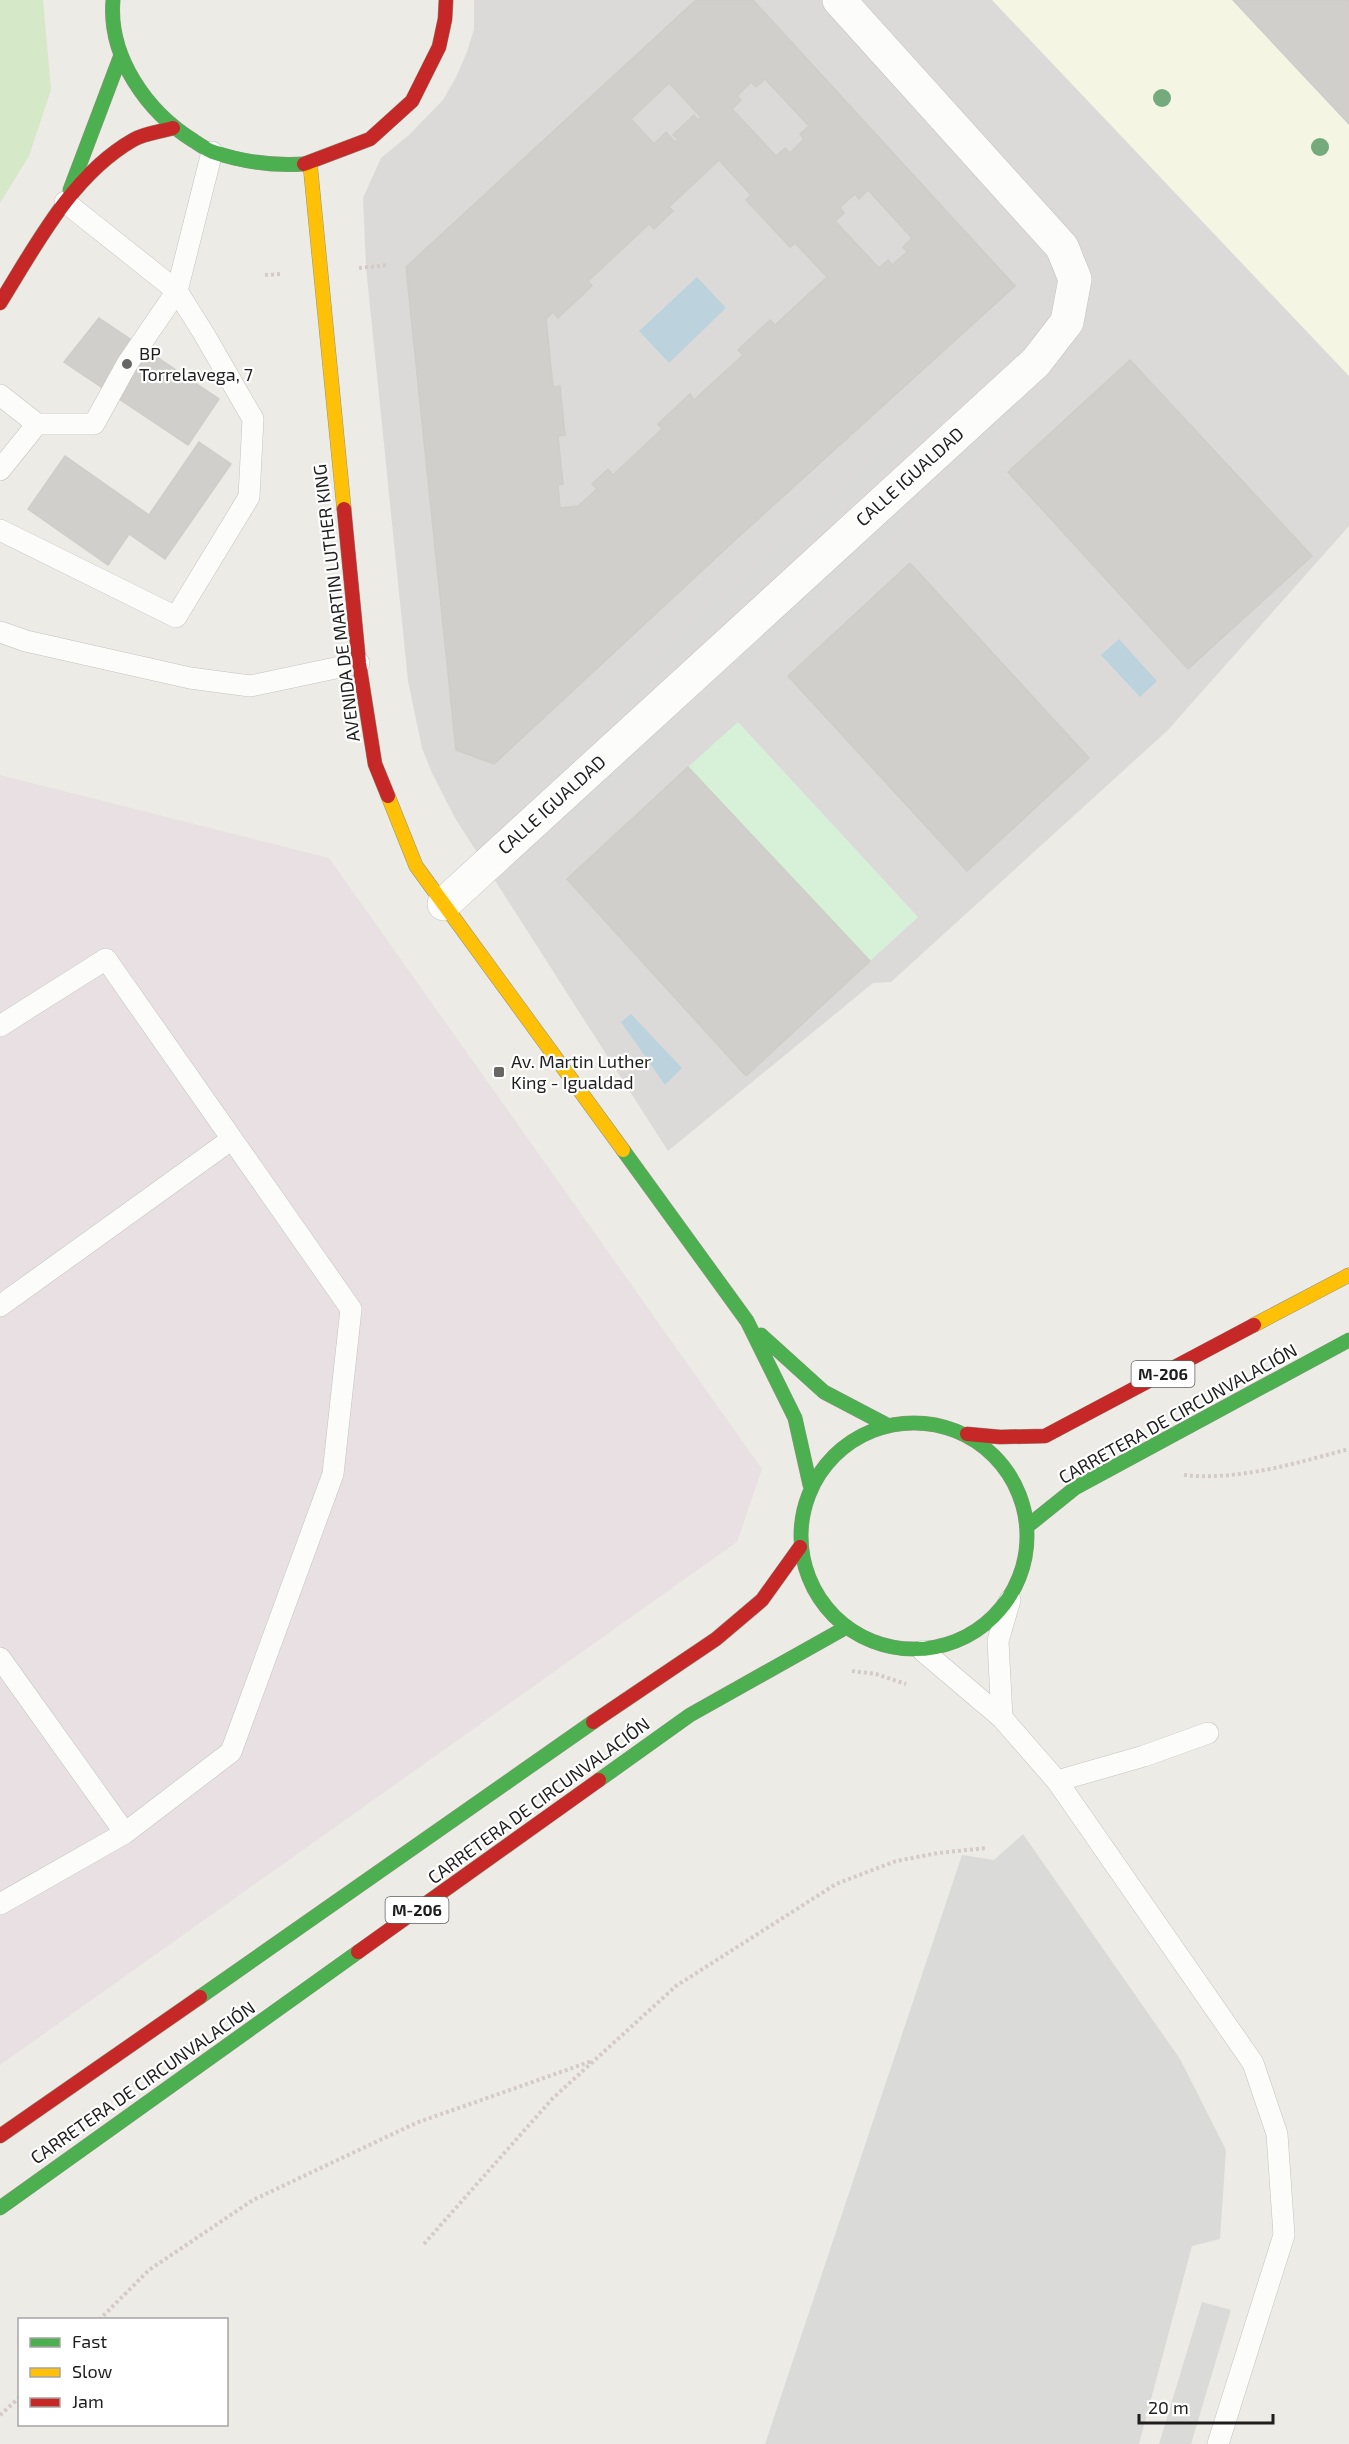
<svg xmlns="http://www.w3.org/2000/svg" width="1349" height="2444" viewBox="0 0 1349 2444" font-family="'Exo 2',sans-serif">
<rect width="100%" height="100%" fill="#ecebe6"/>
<path fill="#dbdad8" d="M474 0H1349V526L1167 731 891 982 873 983 668 1151 455 818 432 773 422 748 408 681 366 267 363 198 381 158 409 135 443 100 456 77 467 52 474 29Z"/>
<path fill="#e9e0e4" d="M0 775 329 858 762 1469 737 1542 0 2065Z"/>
<path fill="#f4f5e2" d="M992 0H1349V376Z"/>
<path fill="#dadad8" d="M1022 399 1031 408 963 470 954 460Z
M919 419 929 430 621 710 611 699Z
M900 509 909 520 747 667 738 657Z
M677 715 685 724 576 824 568 815Z
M1023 1834 1180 2059 1226 2150 1220 2239 1192 2246 1139 2444H765L962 1855 994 1860Z
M1202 2302 1231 2310 1191 2444H1159Z"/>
<path fill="#d5e8c7" d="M0 0H43L51 90 29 156 0 203Z"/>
<path fill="#d6f1d8" d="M738 722 918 917 870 961 688 767Z"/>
<path fill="#bcd3dd" d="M697 277 726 308 669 363 639 331Z
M1119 639 1157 681 1140 697 1101 655Z
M631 1014 682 1068 665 1085 621 1022Z"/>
<path fill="#d0cfcb" stroke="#cfcdc8" stroke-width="1.5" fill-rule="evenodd" d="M696 0H753L1015 286 734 541 494 764 456 750 406 267ZM765 79 809 126 800 134 804 139 790 153 785 148 776 156 732 109 741 100 737 96 751 82 756 87ZM669 83 701 117 698 120 694 115 673 135 678 139 675 142 666 132 654 144 631 119ZM719 160 751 195 746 200 790 247 795 243 827 277 775 325 770 320 738 350 743 355 694 400 690 394 658 424 662 429 613 475 608 469 592 484 597 489 578 506 560 508 558 485 563 484 558 436 565 435 560 386 553 387 546 319 553 312 558 318 592 286 588 281 649 224 654 229 673 211 669 207ZM868 190 912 238 903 247 907 252 892 265 888 260 879 268 835 221 844 213 840 207 855 194 859 199Z
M1233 0H1349V124Z
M99 318 219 399 188 445 64 362Z
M1130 360 1312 556 1188 669 1008 472Z
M199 442 231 464 165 559 129 534 108 565 28 509 65 456 149 515Z
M910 563 1089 758 967 871 788 676Z
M688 767 870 961 746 1076 567 879Z"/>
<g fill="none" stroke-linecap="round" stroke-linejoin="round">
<g stroke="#c3c3c1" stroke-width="22">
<path id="lane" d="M0 395 37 424
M0 470 37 424H94L127 364 177 291 212 152
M0 530 176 617 249 497 253 419 204 334 177 291 65 202
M0 632 26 641 190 678 250 686 359 663
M0 1026 106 959 351 1309 333 1474 231 1752 125 1833 0 1904
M0 1306 232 1139
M923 1651 1002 1718 1057 1781 1253 2063 1277 2134 1284 2235 1218 2444
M0 1658 125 1833
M1002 1718 998 1641 1010 1600
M1057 1781 1144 1756 1208 1733"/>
</g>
<g stroke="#c3c3c1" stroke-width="34">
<path id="street" d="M444 904 1036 362 1067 322 1075 279 1062 247 839 0"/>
</g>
<g stroke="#919580" stroke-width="15">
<path id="fast" d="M113 0C108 57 147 112 194 141 200 145 207 150 213 152 243 162 274 166 304 164
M70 190 121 55
M623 1150 747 1321 795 1418 810 1485
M761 1335 824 1392 885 1424
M801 1536a113 113 0 1 1 226 0a113 113 0 1 1-226 0Z
M1029 1525 1075 1488 1349 1340
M599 1780 690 1715 845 1628
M200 1997 593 1722
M0 2208 358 1952"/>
</g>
<g stroke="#919580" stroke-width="15">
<path id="slow" d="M310 163 344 509
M388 796 416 866 623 1150
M1254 1325 1349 1275"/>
</g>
<g stroke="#919580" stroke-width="15">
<path id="jam" d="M304 164 370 139 412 101 439 47 445 19 446 0
M0 303C36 245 72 175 133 140 145 133 160 132 173 128
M344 509 359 663 375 764 388 796
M967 1434 1000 1437 1045 1436 1254 1325
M593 1722 716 1639 762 1600 800 1547
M358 1952 599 1780
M0 2136 200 1997"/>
</g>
<path stroke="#d5cac7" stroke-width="4" stroke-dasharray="3 3" stroke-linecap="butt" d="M359 268 389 265
M265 275 282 274
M1184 1475C1239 1481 1296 1463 1349 1449
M852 1671 876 1674 906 1684
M424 2244 552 2099 676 1986 836 1884 896 1861 938 1853 987 1848
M99 2320 149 2270 253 2200 416 2123 592 2061
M0 2415 20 2397"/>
<use href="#lane" stroke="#fcfcfb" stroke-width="21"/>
<use href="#street" stroke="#fcfcfb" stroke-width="33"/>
<use href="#fast" stroke="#4caf50" stroke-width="14"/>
<use href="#slow" stroke="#ffc107" stroke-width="14"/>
<use href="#jam" stroke="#c62828" stroke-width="14"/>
</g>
<g fill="#74aa7c">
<circle cx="1162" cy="98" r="9"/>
<circle cx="1320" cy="147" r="9"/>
</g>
<g fill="#666664" stroke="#fff" stroke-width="2">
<circle cx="127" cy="364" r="6"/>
<rect x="493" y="1066" width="12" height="12" rx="3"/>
</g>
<g text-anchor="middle" stroke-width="4.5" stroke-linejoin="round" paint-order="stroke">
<g fill="#fff" stroke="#626262" stroke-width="1.5">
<rect x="1131.5" y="1361" width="63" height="26" rx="4.5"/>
<rect x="385.5" y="1897" width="63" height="26" rx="4.5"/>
</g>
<g font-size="16" font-weight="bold" fill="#1e1e1e">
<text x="1163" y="1380">M-206</text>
<text x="417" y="1916">M-206</text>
</g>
<g font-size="18" fill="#1e1e1e" stroke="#fff" text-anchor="start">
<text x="139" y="360">BP<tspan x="139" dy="21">Torrelavega, 7</tspan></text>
<text x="511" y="1068">Av. Martin Luther<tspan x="511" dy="21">King - Igualdad</tspan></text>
</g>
<g font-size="18" fill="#1e1e1e" stroke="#fff">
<text transform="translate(910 477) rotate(-42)" y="6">CALLE IGUALDAD</text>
<text transform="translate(337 603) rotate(-97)" y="6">AVENIDA DE MARTIN LUTHER KING</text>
<text transform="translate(552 805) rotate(-42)" y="6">CALLE IGUALDAD</text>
<text transform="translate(1178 1414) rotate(-29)" y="6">CARRETERA DE CIRCUNVALACIÓN</text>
<text transform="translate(539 1801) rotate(-36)" y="6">CARRETERA DE CIRCUNVALACIÓN</text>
<text transform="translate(143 2083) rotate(-35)" y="6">CARRETERA DE CIRCUNVALACIÓN</text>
</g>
</g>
<rect x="18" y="2318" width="210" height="108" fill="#ffffff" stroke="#a5a5a5" stroke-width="1.5"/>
<rect x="30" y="2338" width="30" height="9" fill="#4caf50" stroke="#a5a5a5" stroke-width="1.5"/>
<text x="72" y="2348" font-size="18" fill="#1e1e1e">Fast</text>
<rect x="30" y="2368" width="30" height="9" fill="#ffc107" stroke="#a5a5a5" stroke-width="1.5"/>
<text x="72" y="2378" font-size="18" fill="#1e1e1e">Slow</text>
<rect x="30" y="2398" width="30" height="9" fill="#c62828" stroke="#a5a5a5" stroke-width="1.5"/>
<text x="72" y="2408" font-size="18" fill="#1e1e1e">Jam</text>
<path d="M1139 2414v9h134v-9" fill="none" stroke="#1e1e1e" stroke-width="3"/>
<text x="1148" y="2414" font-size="18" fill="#1e1e1e" stroke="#ffffff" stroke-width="4.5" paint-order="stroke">20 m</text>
</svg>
